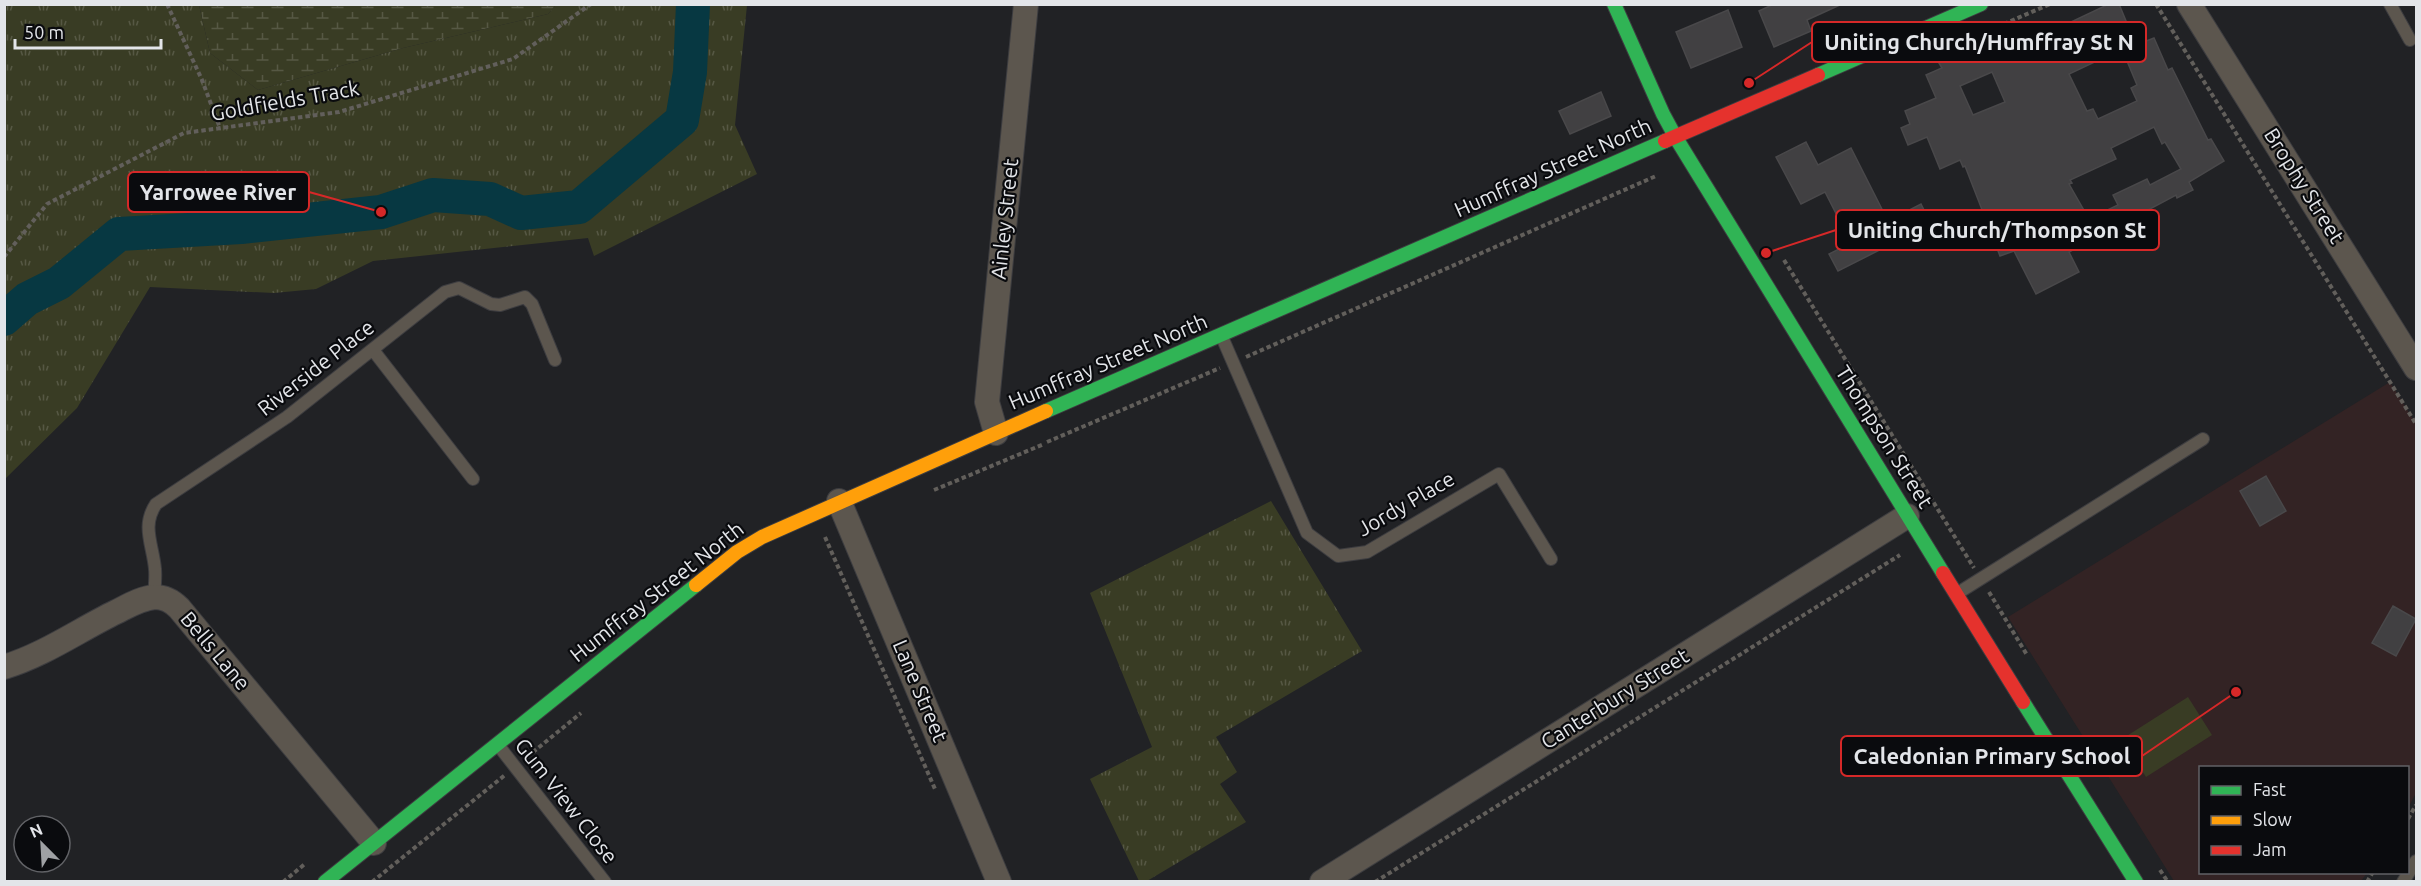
<svg xmlns="http://www.w3.org/2000/svg" width="2421" height="886" viewBox="0 0 2421 886" font-family="Ubuntu,sans-serif">
<defs>
<pattern id="wetland-marsh" width="20" height="14" patternUnits="userSpaceOnUse" patternTransform="scale(1.5)"><rect width="20" height="14" fill="#393c24"/><path d="M1 5h8M5 5V1M11 12h8M15 12V8" fill="none" stroke="#565844"/></pattern>
<pattern id="park-tufts" width="24" height="20" patternUnits="userSpaceOnUse" patternTransform="scale(1.5)"><rect width="24" height="20" fill="#393c24"/><path d="M3 7l-1-3M5 7V3M7 7l1-3M15 17l-1-3M17 17v-4M19 17l1-3" fill="none" stroke="#565844"/></pattern>
</defs>
<rect width="100%" height="100%" fill="#212225"/>
<path fill="#332324" d="M2390 382 2416 424V793L2408 808V768H2200V872L2367 873 2361 881H2174L2008 617Z"/>
<path fill="#393c24" d="M2188 697 2212 735 2146 777 2122 739Z"/>
<path fill="url(#wetland-marsh)" d="M199 5H556L548 14 403 48 258 90 210 53Z"/>
<path fill="url(#park-tufts)" d="M5 4 199 5 210 53 258 90 403 48 548 14 556 5H747L735 125 757 174 594 256 588 238 373 261 316 289 274 293 150 287 77 408 5 479Z
M1271 501 1362 651 1216 737 1237 772 1220 784 1246 822 1147 881H1139L1090 779 1152 747 1090 593Z"/>
<g fill="none" stroke-linecap="round" stroke-linejoin="round">
<path stroke="#073842" stroke-width="34" d="M4 319 27 299 59 283 119 234 241 227 381 212 433 195 490 199 521 213 579 207 682 120 690 72 693 4"/>
</g>
<path fill="#414042" stroke="#49484a" stroke-width="1.5" fill-rule="evenodd" d="M1774 4H1842L1807 20 1811 31 1774 47 1759 11Z
M2109 4H2119L2136 45 2154 38 2168 70 2172 68 2208 140 2211 139 2224 161 2189 182 2193 190 2177 198 2176 195 2069 252 2079 272 2036 294 2014 251 2000 256 1965 166 1963 167 1960 160 1940 169 1927 137 1908 145 1901 128 1910 124 1905 111 1936 98 1926 75 1942 68 1939 63 1954 56 1957 61 2046 23 2050 32ZM2122 49 2137 85 2131 88 2137 101 2098 119 2093 109 2087 111 2069 74ZM1992 72 2005 102 1973 115 1960 86ZM2154 127 2162 144 2165 142 2181 169 2150 185 2147 179 2113 195 2118 205 2089 219 2069 184 2072 183 2070 180 2116 159 2111 148Z
M1728 10 1742 47 1691 68 1676 32Z
M1601 92 1611 116 1570 134 1559 111Z
M1806 142 1818 165 1851 148 1888 221 1921 204 1931 224 1838 271 1829 254 1851 243 1825 192 1801 204 1776 157Z
M2266 476 2286 511 2260 526 2240 491Z
M2393 606 2416 619 2396 656 2372 643Z"/>
<g fill="none" stroke-linecap="round" stroke-linejoin="round">
<g stroke="#3d3d40" stroke-width="14">
<path id="lane" d="M2390 4 2410 40
M1222 337 1307 533 1338 556 1367 552 1499 474 1551 559
M373 350 473 479
M1958 593 2203 439
M155 597C154 588 156 578 155 569 153 545 141 526 156 504L287 417 445 292 459 288 491 304 500 305 525 297 532 304 555 360
M498 745 605 882
M2403 882 2416 861"/>
</g>
<g stroke="#3d3d40" stroke-width="26">
<path id="street" d="M2189 4 2416 368
M996 433 987 402 1026 4
M839 501 999 882
M4 667C44 655 79 630 116 612 128 606 141 598 155 597 165 597 172 601 179 608L374 843
M1322 882 1907 516"/>
</g>
<g stroke="#3d3d40" stroke-width="16">
<path id="fast" d="M1614 4 1663 114 1676 138 1943 573
M1818 75 1981 4
M1046 411 1665 141
M2023 702 2136 882
M325 882 696 585"/>
</g>
<g stroke="#3d3d40" stroke-width="16">
<path id="slow" d="M696 585 737 552 762 537 1046 411"/>
</g>
<g stroke="#3d3d40" stroke-width="16">
<path id="jam" d="M1665 141 1818 75
M1943 573 2023 702"/>
</g>
<path stroke="#625f5b" stroke-width="4" stroke-dasharray="4.5 3" stroke-linecap="butt" d="M167 4 202 80 220 128
M2156 4 2416 424
M1990 30 2050 4
M4 257 47 204 184 133 339 112 513 59 591 4
M1784 260 1974 568
M1246 357 1656 176
M1047 442 1220 368
M934 490 1044 444
M825 537 935 789
M1989 592 2027 655
M527 757 581 713
M2408 819 2416 805
M2160 870 2168 882
M283 882 306 863
M372 882 505 775
M1375 882 1900 555
M2367 882 2373 872"/>
<use href="#lane" stroke="#5c564e" stroke-width="12"/>
<use href="#street" stroke="#5c564e" stroke-width="24"/>
<use href="#fast" stroke="#30b455" stroke-width="14"/>
<use href="#slow" stroke="#ff9f0a" stroke-width="14"/>
<use href="#jam" stroke="#e5322d" stroke-width="14"/>
</g>
<g text-anchor="middle" stroke-width="4.5" stroke-linejoin="round" paint-order="stroke">
<g font-size="21" fill="#e3e5e9" stroke="#0a0b0e">
<text transform="translate(285 101) rotate(-10)" y="7">Goldfields Track</text>
<text transform="translate(1553 168) rotate(-24)" y="7">Humffray Street North</text>
<text transform="translate(2304 186) rotate(58)" y="7">Brophy Street</text>
<text transform="translate(1005 219) rotate(-84)" y="7">Ainley Street</text>
<text transform="translate(1108 362) rotate(-23)" y="7">Humffray Street North</text>
<text transform="translate(316 368) rotate(-38)" y="7">Riverside Place</text>
<text transform="translate(1884 437) rotate(58)" y="7">Thompson Street</text>
<text transform="translate(1406 504) rotate(-30)" y="7">Jordy Place</text>
<text transform="translate(657 592) rotate(-38)" y="7">Humffray Street North</text>
<text transform="translate(215 651) rotate(50)" y="7">Bells Lane</text>
<text transform="translate(920 691) rotate(67)" y="7">Lane Street</text>
<text transform="translate(1615 699) rotate(-32)" y="7">Canterbury Street</text>
<text transform="translate(566 801) rotate(52)" y="7">Gum View Close</text>
</g>
</g>
<path fill="none" stroke="#d62828" stroke-width="2" d="M1749 83L1812 42M381 212L309 192M1766 253L1836 230M2236 692L2142 756"/>
<g fill="#d62828" stroke="#0a0b0e" stroke-width="2">
<circle cx="1749" cy="83" r="6"/>
<circle cx="381" cy="212" r="6"/>
<circle cx="1766" cy="253" r="6"/>
<circle cx="2236" cy="692" r="6"/>
</g>
<g fill="#0a0b0e" stroke="#d62828" stroke-width="2">
<rect x="1812" y="22" width="334" height="40" rx="6"/>
<rect x="128" y="172" width="181" height="40" rx="6"/>
<rect x="1836" y="210" width="323" height="40" rx="6"/>
<rect x="1841" y="736" width="301" height="40" rx="6"/>
</g>
<g font-size="22" text-anchor="middle" font-weight="bold" fill="#e3e5e9">
<text x="1979" y="50">Uniting Church/Humffray St N</text>
<text x="218" y="200">Yarrowee River</text>
<text x="1997" y="238">Uniting Church/Thompson St</text>
<text x="1992" y="764">Caledonian Primary School</text>
</g>
<rect width="2421" height="886" fill="none" stroke="#e3e5e9" stroke-width="12"/>
<rect x="2199" y="766" width="210" height="108" fill="#0a0b0e" stroke="#616266" stroke-width="1.5"/>
<rect x="2211" y="786" width="30" height="9" fill="#30b455" stroke="#616266" stroke-width="1.5"/>
<text x="2253" y="796" font-size="18" fill="#e3e5e9">Fast</text>
<rect x="2211" y="816" width="30" height="9" fill="#ff9f0a" stroke="#616266" stroke-width="1.5"/>
<text x="2253" y="826" font-size="18" fill="#e3e5e9">Slow</text>
<rect x="2211" y="846" width="30" height="9" fill="#e5322d" stroke="#616266" stroke-width="1.5"/>
<text x="2253" y="856" font-size="18" fill="#e3e5e9">Jam</text>
<g transform="translate(42 844) rotate(336)"><circle r="28" fill="#0a0b0e" stroke="#616266" stroke-width="1.5"/>
<path d="M0-4.5L10 22L0 15L-10 22Z" fill="#9fa1a4"/>
<text y="-9" font-size="16" font-weight="bold" text-anchor="middle" fill="#e3e5e9">N</text>
</g>
<path d="M15 39v9h146v-9" fill="none" stroke="#e3e5e9" stroke-width="3"/>
<text x="24" y="39" font-size="18" fill="#e3e5e9" stroke="#0a0b0e" stroke-width="4.5" paint-order="stroke">50 m</text>
</svg>
